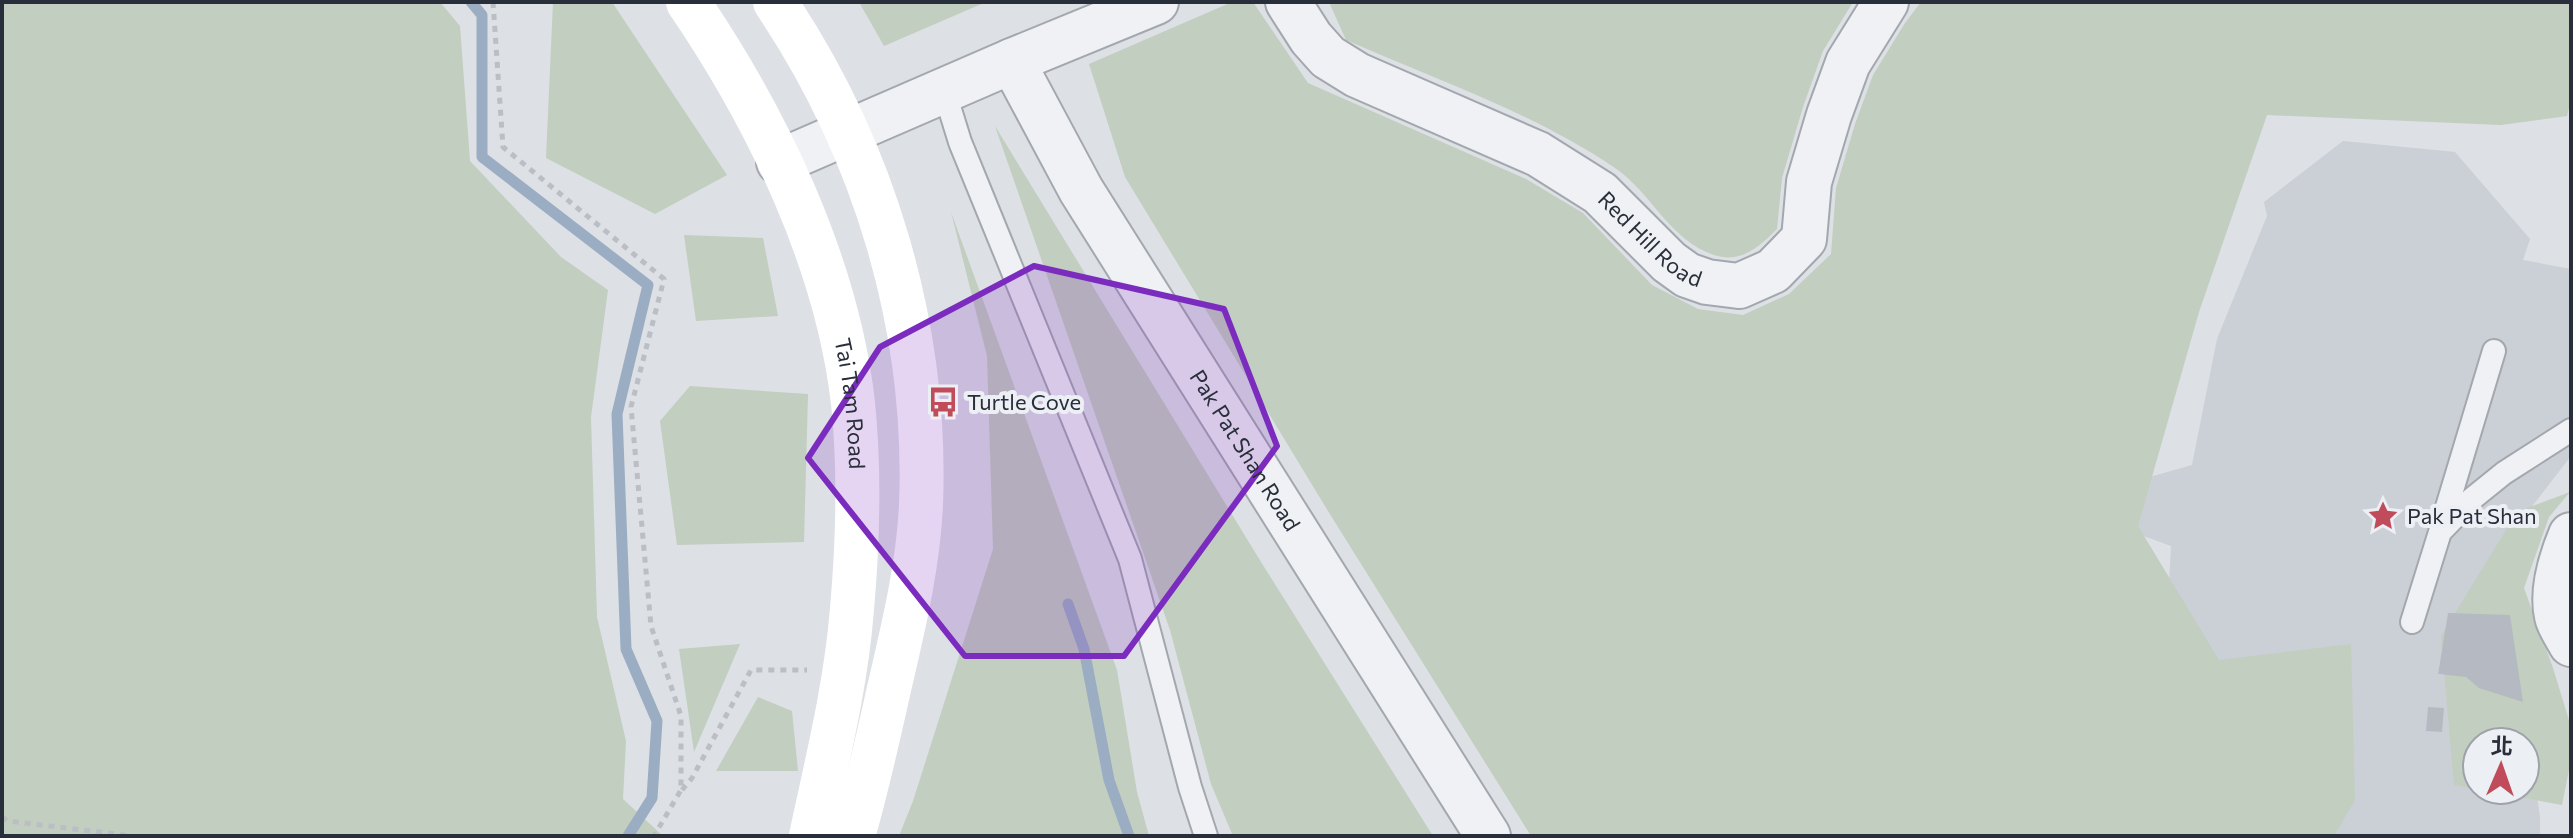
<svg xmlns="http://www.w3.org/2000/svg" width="2573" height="838" viewBox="0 0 2573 838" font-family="Commissioner,'Noto Sans TC',sans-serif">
<rect width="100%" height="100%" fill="#dde0e5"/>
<path fill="#cbcfd6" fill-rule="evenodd" d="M2343 141 2455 152 2530 239 2523 260 2571 269V456L2526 514 2510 615 2448 614 2438 674 2466 677 2523 702 2540 817V836H2241L2165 662 2171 546 2122 528 2139 480 2192 465 2217 339 2267 216 2264 202ZM2477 742H2525V790H2477Z"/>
<path fill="#c2cebf" d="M2 2H440L460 26 470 161 561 257 608 290 591 417 597 617 626 741 623 799 663 836H2Z
M553 2H612L727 175 655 214 546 158Z
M859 2H986L884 46Z
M1232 2H1253L1308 83 1526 179 1583 213 1652 285 1698 309 1743 315 1789 294 1831 254 1836 188 1855 124 1873 75 1905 23 1921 2H2571V99L2567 116 2501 125 2267 115 2199 312 2138 526 2219 660 2351 644 2355 800 2334 836H1531L1328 511 1125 177 1089 64Z
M1329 2H1853L1823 51 1803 107 1782 178 1777 229C1760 246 1741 264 1714 255 1669 240 1651 192 1615 168 1534 113 1435 79 1346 40Z
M995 126 1261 562 1433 836H1233L1211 784 1170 630Z
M951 212 1117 670 1137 792 1149 836H899L913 801 993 549 987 356Z
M684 235 763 238 778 316 696 321Z
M690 386 808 394 804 542 677 545 660 421Z
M2570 492 2549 517 2524 588 2553 668 2571 727V760L2562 805 2481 790H2525V742H2477V789L2454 785 2441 636 2517 512Z
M740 644 694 752 679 649Z
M758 697 792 711 798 771H716Z"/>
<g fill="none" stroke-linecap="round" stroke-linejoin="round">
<path stroke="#9badc2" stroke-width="11" d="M471 2 482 15V157L648 285 617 414 626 649 657 721 652 798 628 836
M1068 604 1084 649 1109 780 1129 836"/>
</g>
<path fill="#b5b9c2" d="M2448 613 2510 615 2523 702 2479 688 2466 677 2438 674Z
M2428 707 2444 708 2442 732 2426 731Z"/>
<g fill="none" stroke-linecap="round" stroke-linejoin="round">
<g stroke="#a3a7ae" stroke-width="26">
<path id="service" d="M944 90 960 142 1130 559 1190 787 1206 836
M2441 527 2494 351
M2412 622 2440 532 2473 498 2504 473 2571 430"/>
</g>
<g stroke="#a3a7ae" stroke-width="48">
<g id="minor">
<path id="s1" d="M1288 2 1311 38 1328 57 1357 75 1538 154 1600 193 1669 262 1687 275 1707 282 1739 286 1773 271 1804 239 1809 182 1829 115 1848 63 1886 2"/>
<path d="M2571 535C2561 559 2551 590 2557 616 2559 625 2566 635 2571 644"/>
</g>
</g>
<g stroke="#a3a7ae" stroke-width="48">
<g id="tertiary">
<path id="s2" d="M1012 61 1081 190 1488 836"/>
<path d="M779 162 1012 61 1156 2"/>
</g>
</g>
<path stroke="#bbbec4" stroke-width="5" stroke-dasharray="6 6" stroke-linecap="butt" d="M493 2 503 147 664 279 631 407 651 626 681 716V790L654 836
M682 790 692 778 751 670H807
M2 817 8 821 133 836"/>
<use href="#service" stroke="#eff1f4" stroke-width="22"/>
<use href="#minor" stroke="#eff1f4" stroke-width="44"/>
<use href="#tertiary" stroke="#eff1f4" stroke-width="44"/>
<g stroke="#fff" stroke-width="44">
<path id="s3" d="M688 2C767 118 837 262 853 403 860 471 858 541 852 609 846 686 827 761 811 836"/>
<path d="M775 2C874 149 928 327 921 505 918 568 903 628 889 689 878 738 867 788 853 836"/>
</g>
</g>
<path fill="#7b2cbf" fill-opacity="0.2" stroke="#7b2cbf" stroke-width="6" stroke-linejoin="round" d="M1034 266 1224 309 1277 446 1124 656H965L808 458 880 347Z"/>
<defs>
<g id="bus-bare" transform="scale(2.4)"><path d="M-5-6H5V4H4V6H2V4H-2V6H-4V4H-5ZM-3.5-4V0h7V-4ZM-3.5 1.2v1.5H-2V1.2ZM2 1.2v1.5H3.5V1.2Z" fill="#c04c5b" stroke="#eceff3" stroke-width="2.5" paint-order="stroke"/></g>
<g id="sight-bare" transform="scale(2.4)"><path d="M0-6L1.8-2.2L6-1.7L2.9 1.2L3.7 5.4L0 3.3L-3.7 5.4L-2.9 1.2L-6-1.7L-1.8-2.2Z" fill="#c04c5b" stroke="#eceff3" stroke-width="2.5" paint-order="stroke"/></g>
</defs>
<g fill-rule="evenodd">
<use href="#bus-bare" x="943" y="402"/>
<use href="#sight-bare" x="2383" y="516"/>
</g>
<g text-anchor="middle" stroke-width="8" stroke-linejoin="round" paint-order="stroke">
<g font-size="22" fill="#282e3a" stroke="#eceff3">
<text dy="8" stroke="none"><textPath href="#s1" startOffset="442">Red Hill Road</textPath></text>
<text dy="8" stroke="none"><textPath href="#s3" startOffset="438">Tai Tam Road</textPath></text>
<text dy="8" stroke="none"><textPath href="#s2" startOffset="454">Pak Pat Shan Road</textPath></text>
</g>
<g font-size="22" fill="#282e3a" stroke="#eceff3" text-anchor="start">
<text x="967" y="410">Turtle Cove</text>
<text x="2407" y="524">Pak Pat Shan</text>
</g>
</g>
<rect width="2573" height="838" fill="none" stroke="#282e3a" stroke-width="8"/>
<g transform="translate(2501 766) rotate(2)"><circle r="38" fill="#eceff3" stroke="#9ea2a9" stroke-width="2"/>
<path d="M0-6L14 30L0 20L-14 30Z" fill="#c04c5b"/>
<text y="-12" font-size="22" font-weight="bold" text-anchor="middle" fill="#282e3a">北</text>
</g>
</svg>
